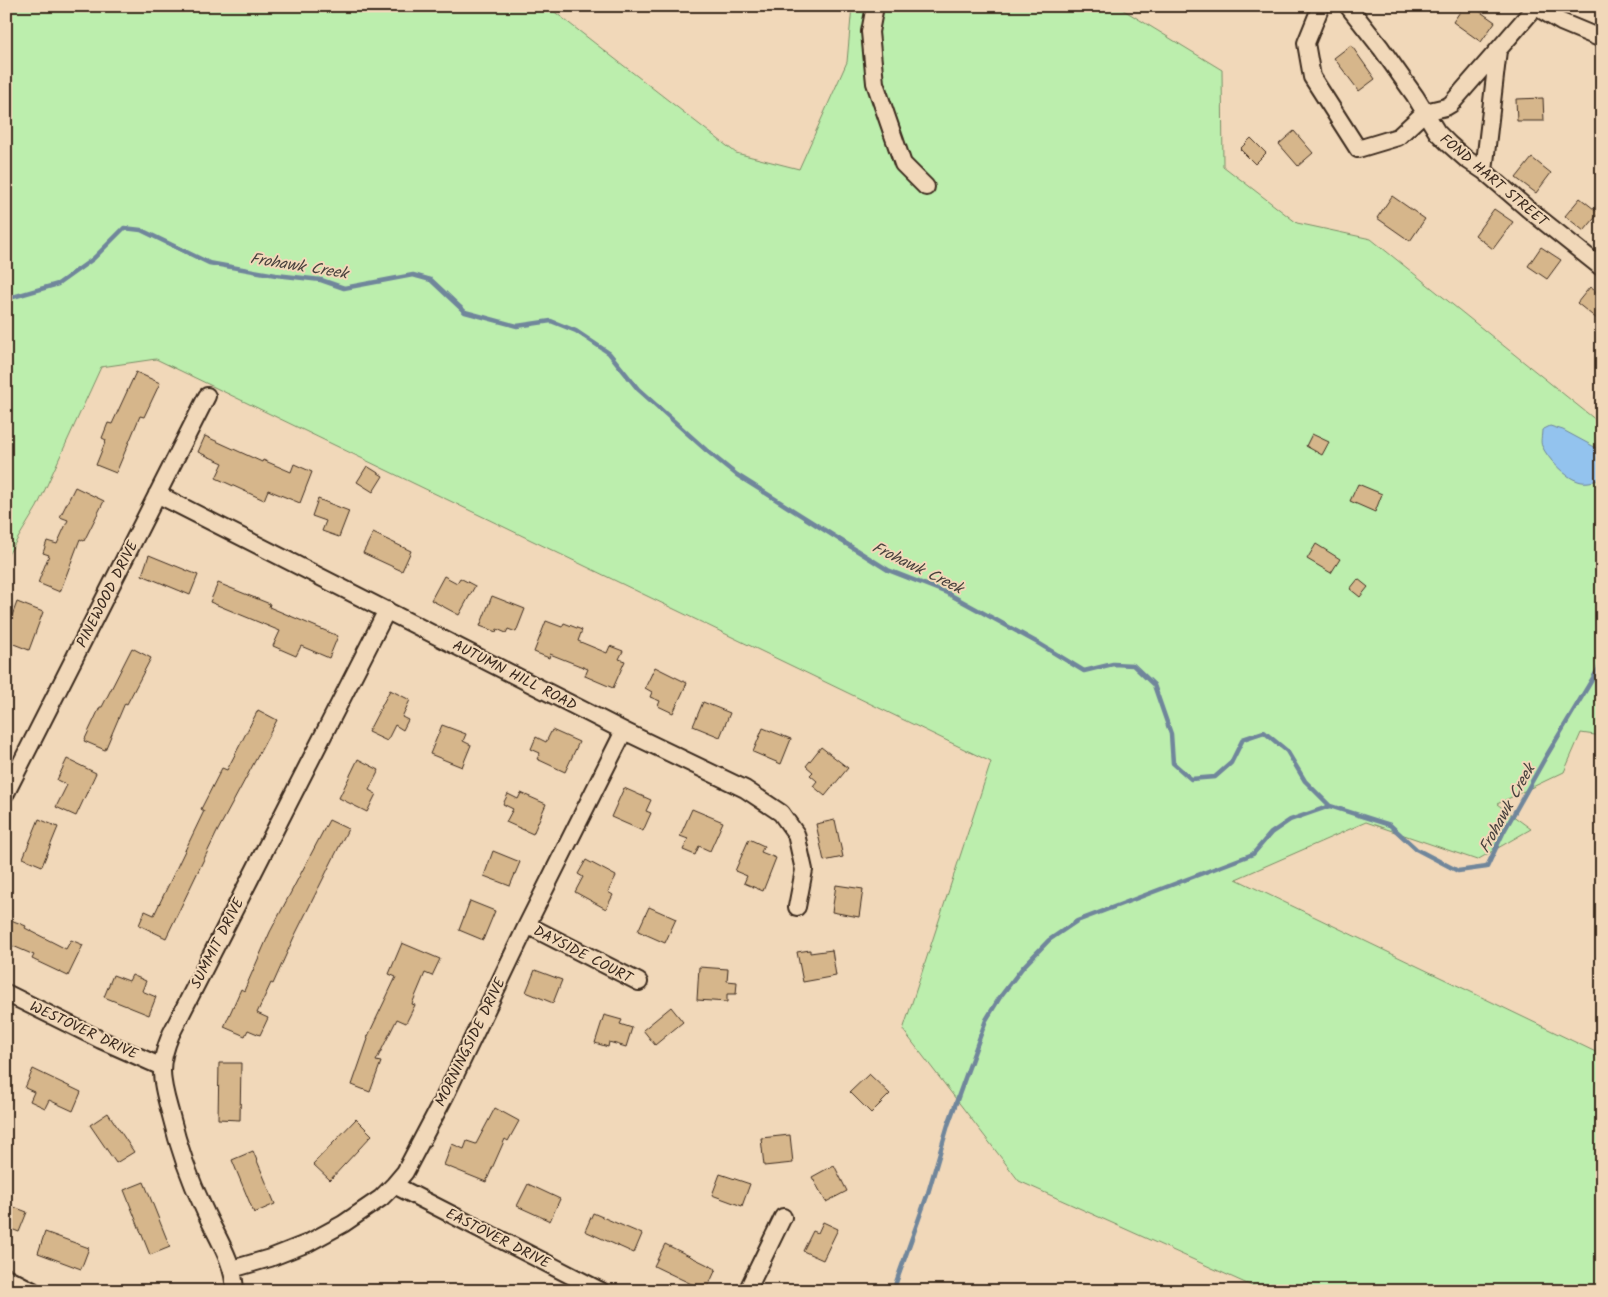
<svg xmlns="http://www.w3.org/2000/svg" width="1608" height="1297" viewBox="0 0 1608 1297" font-family="Kalam,sans-serif">
<rect width="100%" height="100%" fill="#f1d8b9"/>
<filter id="ink" filterUnits="userSpaceOnUse"><feTurbulence type="fractalNoise" baseFrequency=".02" numOctaves="2"/><feDisplacementMap in="SourceGraphic" scale="10" xChannelSelector="R" yChannelSelector="G"/><feConvolveMatrix kernelMatrix="1 2 1 2 8 2 1 2 1" color-interpolation-filters="sRGB"/></filter>
<g filter="url(#ink)">
<path fill="#bceead" stroke="#7c8c66" d="M6 6H547L736 153 799 169 847 62 852 6H1117L1222 70 1223 166 1297 223 1371 239 1602 425V736L1581 733 1564 772 1497 804 1531 829 1477 860 1366 822 1236 879 1602 1055V1291H1263L1019 1181 903 1030 991 762 156 359 101 367 37 507 6 558Z"/>
<path fill="#93c3ee" stroke="#70869b" d="M1550 426 1563 430 1602 451V479C1594 481 1586 484 1578 481 1565 477 1548 459 1542 446 1540 442 1542 435 1542 430Z"/>
<g fill="none" stroke-linecap="round" stroke-linejoin="round">
<path stroke="#70869b" stroke-width="4.5" d="M6 299 58 284 93 259 124 228 141 230 209 263 276 275 321 280 344 288 413 275 431 280 465 312 517 326 551 321 576 331 609 353 638 389 706 450 737 475 888 570 947 593 1038 643 1084 671 1113 664 1133 665 1154 685 1171 734 1173 763 1191 779 1215 777 1231 763 1243 739 1264 732 1287 751 1305 781 1330 806 1390 825 1416 849 1458 871 1487 867 1503 833 1544 760 1602 663
M893 1291 928 1193 948 1125 986 1020 1000 997 1023 967 1049 940 1077 921 1253 854 1271 833 1290 820 1330 806"/>
</g>
<path fill="#d6b68b" stroke="#3b2a1e" d="M1464 6H1472L1495 22 1481 42 1453 22Z
M1351 45 1375 79 1359 91 1334 58Z
M1543 98 1544 121H1517L1516 99Z
M1294 131 1313 153 1298 166 1279 144Z
M1251 138 1266 153 1255 164 1240 149Z
M1532 158 1551 173 1536 193 1516 178Z
M1392 196 1425 219 1410 241 1377 218Z
M1580 198 1599 213 1584 231 1565 216Z
M1494 209 1513 222 1493 249 1475 235Z
M1541 247 1561 260 1547 279 1528 266Z
M1590 287 1602 296V323L1577 303Z
M136 372 160 383 144 417 140 416 116 473 96 465 106 440 102 438 108 423 112 424Z
M1312 434 1329 442 1322 455 1306 446Z
M205 436 262 462 263 460 291 472 294 464 312 472 300 503 268 490 264 500 216 478 223 463 198 452Z
M367 466 383 476 373 492 357 482Z
M1358 484 1382 494 1375 512 1350 501Z
M75 487 104 501 84 541 80 539 60 592 38 583 49 555 43 553 47 541 57 544 68 520 60 517Z
M318 499 349 511 339 537 322 531 326 521 312 516Z
M373 533 411 551 402 571 363 553Z
M1316 544 1340 559 1331 573 1307 559Z
M149 555 198 575 190 595 142 575Z
M444 576 457 583 460 578 475 586 459 615 431 600Z
M1358 579 1368 587 1360 597 1350 589Z
M218 583 270 604 269 607 338 636 329 658 301 646 296 656 273 646 280 631 210 602Z
M492 596 525 609 516 632 508 629 506 633 497 629 496 632 480 626Z
M17 602 43 612 29 650 6 641V632Z
M546 621 562 627 564 623 582 630 578 641 607 653 610 646 623 651 619 659 625 661 613 688 585 676 588 669 550 654 549 658 534 652Z
M132 648 151 658 127 704 125 703 105 750 84 741 100 707H102Z
M655 667 687 683 673 713 658 706 660 701 650 697 652 692 645 688Z
M390 690 410 700 402 717 408 720 403 730 395 725 387 741 368 732Z
M703 702 730 713 720 737 693 726Z
M258 710 277 720 217 832 166 938 139 925 145 911 154 915 204 811 201 809 222 768 227 770Z
M442 725 466 734 463 741 471 745 462 767 430 754Z
M763 728 791 739 781 764 753 752Z
M552 730 579 742 565 772 537 759 540 753 531 749 536 737 546 742Z
M821 747 848 768 825 796 813 786 817 781 810 775 813 772 806 766Z
M67 759 96 773 76 816 56 807 67 785 57 780Z
M358 759 379 770 369 790 376 794 367 812 339 798Z
M624 788 651 800 646 811 651 813 643 831 611 817Z
M521 793 546 804 533 834 506 822 513 809 503 804 508 794 518 799Z
M692 809 723 822 710 851 699 846 695 855 683 850 688 839 680 836Z
M39 819 58 827 42 866 23 858Z
M329 820 348 829 294 937 273 984 271 983 257 1013 268 1018 260 1035 248 1030 245 1036 224 1027 241 989 244 991 270 932Z
M835 820 843 857 824 861 816 824Z
M749 839 764 846 761 852 776 858 763 891 744 883 747 876 735 871Z
M493 851 520 862 510 886 484 876Z
M586 860 616 876 608 892 613 895 606 909 575 892 583 877 578 874Z
M836 885 863 889 859 917 832 912Z
M470 901 495 911 483 940 459 930Z
M649 907 676 919 665 943 638 931Z
M6 918 26 926 25 928 66 949 71 940 83 945 68 976 32 959 34 955 6 943Z
M402 943 440 959 432 976 425 973 412 1004 415 1005 406 1023 397 1019 376 1061 381 1062 370 1092 352 1085 368 1039 367 1038 396 977 389 974Z
M810 950V953L832 950 836 976 803 982 797 952Z
M699 967 728 969 727 981 737 982 736 994H727V1002L697 1000Z
M535 970 562 980 553 1003 526 992Z
M113 975 129 981 132 975 146 981 142 991 156 997 149 1015 104 997Z
M671 1007 683 1022 655 1045 643 1030Z
M604 1015 622 1020 620 1024 632 1028 626 1047 609 1042 608 1047 595 1043Z
M219 1063H241L240 1120 218 1119Z
M33 1069 81 1092 73 1111 49 1100 45 1108 30 1101 34 1092 25 1088Z
M869 1074 890 1094 871 1113 850 1092Z
M495 1108 519 1121 508 1141 505 1139 486 1182 444 1165 452 1144 464 1149 467 1141 476 1144Z
M108 1113 134 1152 116 1163 90 1125Z
M356 1119 372 1135 330 1180 313 1164Z
M790 1135 793 1163 764 1166 761 1138Z
M253 1151 275 1204 254 1213 232 1160Z
M834 1165 847 1191 826 1202 812 1177Z
M720 1174 750 1184 742 1206 712 1195Z
M144 1182 170 1247 150 1255 124 1190Z
M528 1184 560 1199 550 1221 517 1206Z
M6 1204 27 1212 19 1232 6 1227Z
M593 1213 642 1234 634 1253 585 1231Z
M823 1222 838 1229 823 1260 803 1251 813 1231 818 1233Z
M45 1232 89 1248 81 1269 38 1253Z
M665 1244 716 1269 706 1291 654 1266Z"/>
<g fill="none" stroke-linecap="round" stroke-linejoin="round">
<g stroke="#3b2a1e" stroke-width="20">
<path id="minor" d="M875 6 870 32 875 83 903 164 926 187
M1321 6 1306 43 1312 77 1358 149 1398 137 1425 112 1446 107 1451 104 1498 50
M1348 6 1381 48 1415 96 1437 132 1449 144 1466 159 1484 171 1528 209 1602 268
M1536 7 1561 22 1602 39
M1484 171 1498 50 1536 6
M157 494 624 731 745 789 781 813 796 834 804 870 797 907
M6 793 207 396
M527 925 639 982
M6 993 101 1040 162 1067
M394 1185 601 1291
M232 1269 270 1258 308 1243 343 1224 381 1198 394 1185 405 1172 446 1094 527 925 624 731
M6 1277 33 1291
M235 1291C234 1261 216 1236 204 1209 189 1178 178 1145 170 1112 166 1098 162 1085 162 1071 162 1058 166 1046 171 1034L387 610
M747 1291 783 1217"/>
</g>
<use href="#minor" stroke="#f1d8b9" stroke-width="16"/>
</g>
</g>
<g text-anchor="middle" stroke-width="4" stroke-linejoin="round" paint-order="stroke">
<g font-size="15" fill="#3b2a1e" stroke="#f1d8b9">
<text transform="translate(1494 180) rotate(40)" y="5">FOND HART STREET</text>
<text transform="translate(107 594) rotate(-63)" y="5">PINEWOOD DRIVE</text>
<text transform="translate(515 675) rotate(27)" y="5">AUTUMN HILL ROAD</text>
<text transform="translate(217 943) rotate(-63)" y="5">SUMMIT DRIVE</text>
<text transform="translate(583 954) rotate(27)" y="5">DAYSIDE COURT</text>
<text transform="translate(84 1030) rotate(25)" y="5">WESTOVER DRIVE</text>
<text transform="translate(470 1042) rotate(-64)" y="5">MORNINGSIDE DRIVE</text>
<text transform="translate(498 1238) rotate(27)" y="5">EASTOVER DRIVE</text>
</g>
<g font-size="16" font-style="italic" fill="#48413d" stroke="#f1d8b9">
<text transform="translate(299 265) rotate(9)" y="6">Frohawk Creek</text>
<text transform="translate(918 567) rotate(26)" y="6">Frohawk Creek</text>
<text transform="translate(1506 808) rotate(-61)" y="6">Frohawk Creek</text>
</g>
</g>
<rect width="1608" height="1297" fill="none" stroke="#f1d8b9" stroke-width="25"/>
<rect x="12" y="12" width="1583" height="1272" fill="none" stroke="#3b2a1e" stroke-width="2" filter="url(#ink)"/>
</svg>
